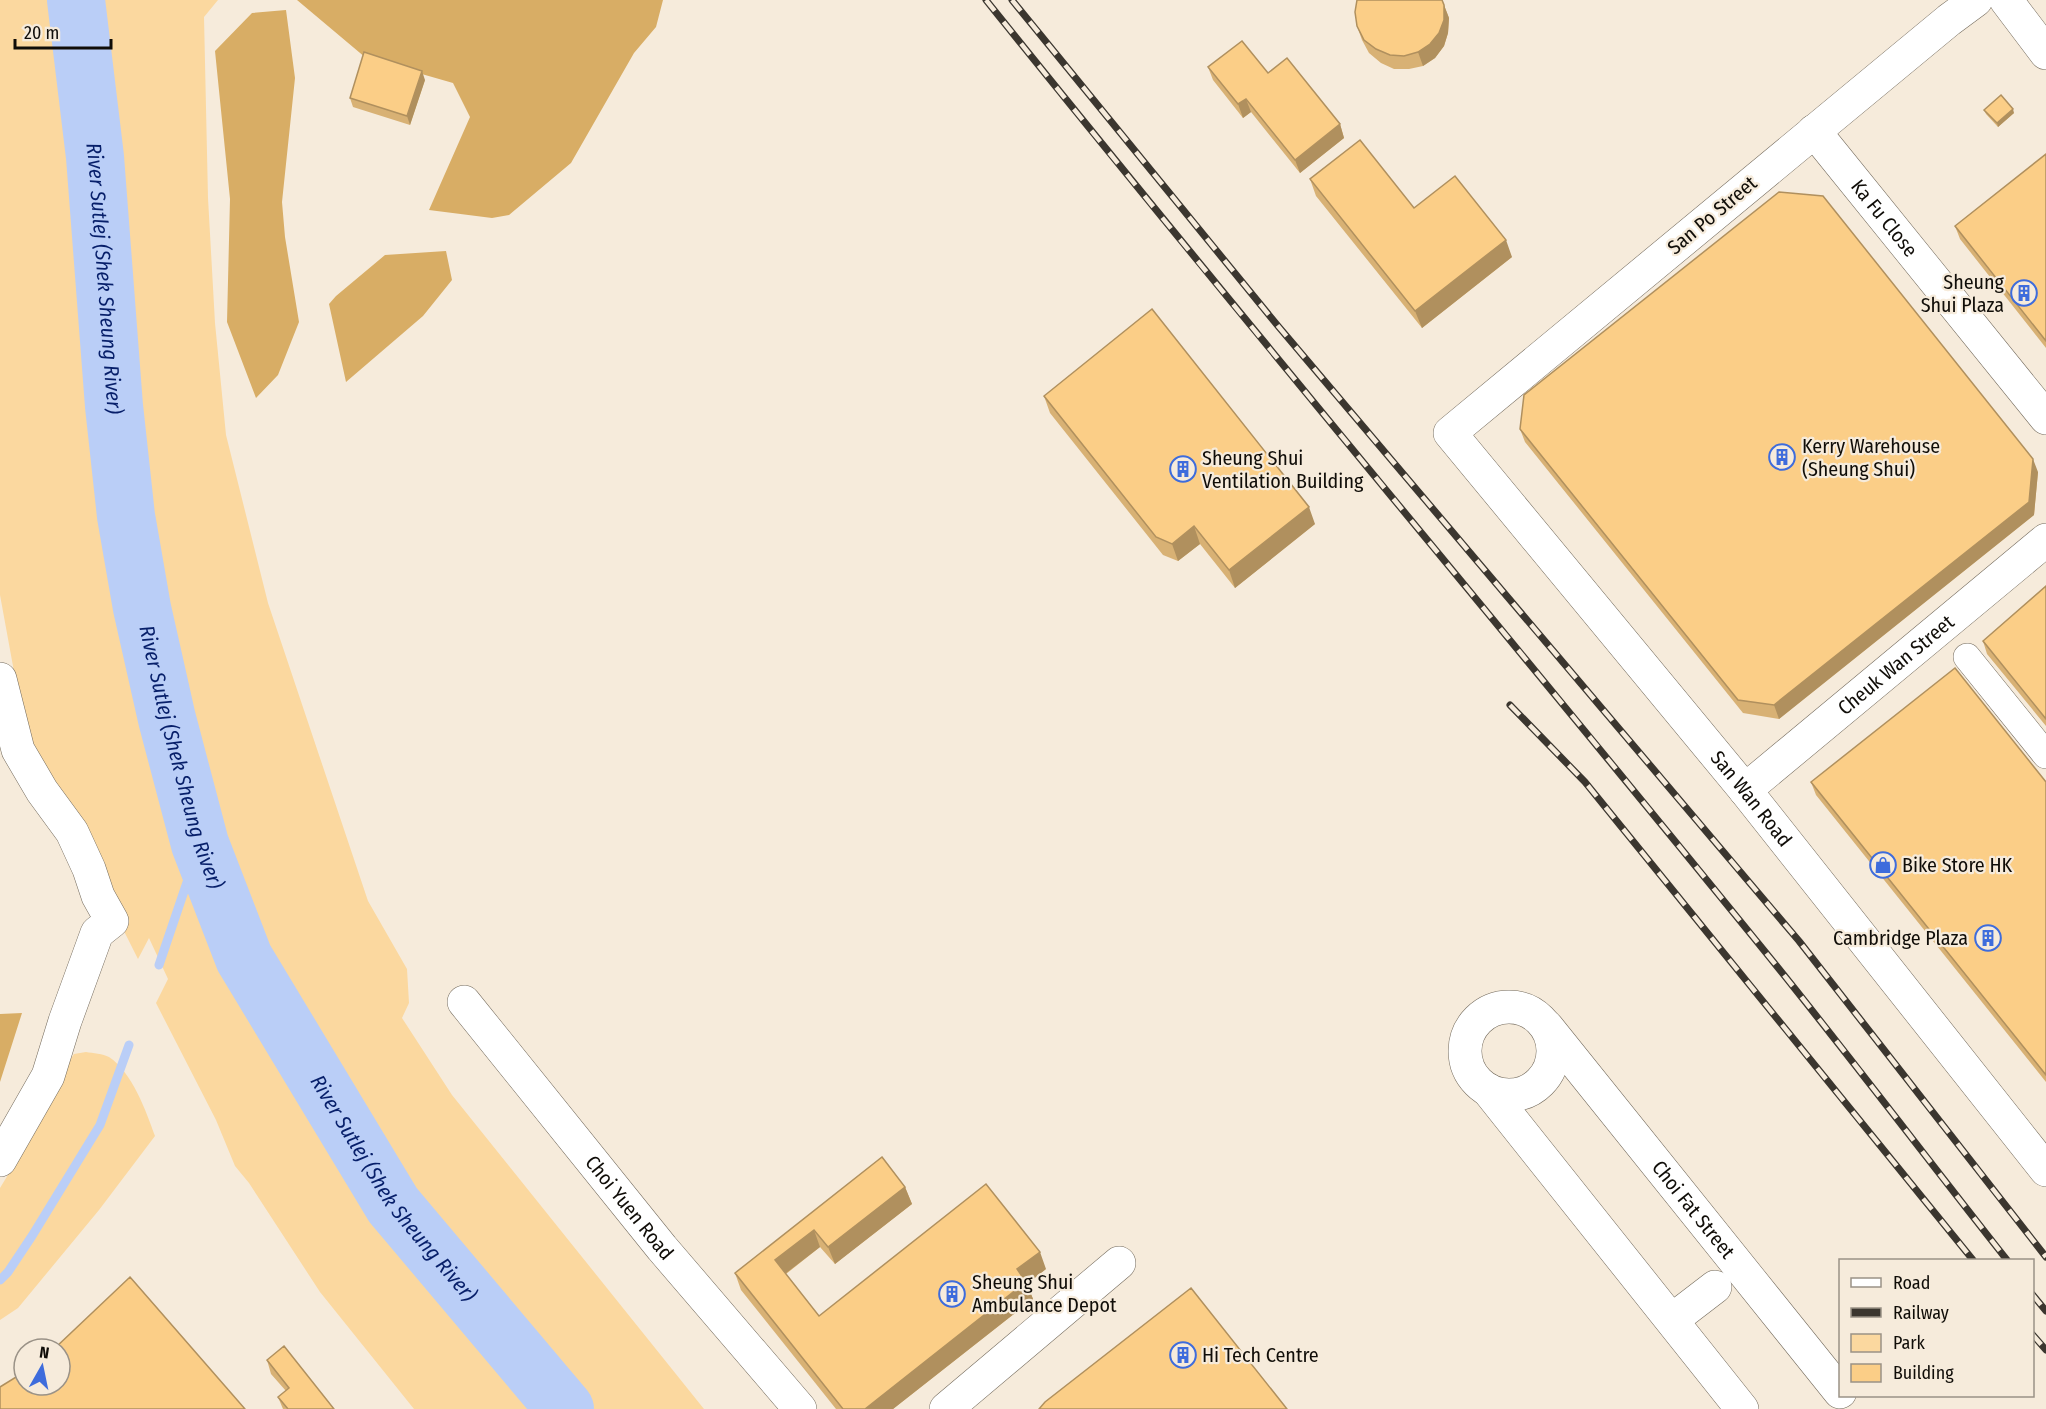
<svg xmlns="http://www.w3.org/2000/svg" width="2046" height="1409" viewBox="0 0 2046 1409" font-family="'Fira Sans Condensed',sans-serif">
<rect width="100%" height="100%" fill="#f6ebdb"/>
<path fill="#fbd89f" d="M0 0H218L204 17 208 198 215 323 226 435 268 603 368 901 407 969 409 1003 402 1018 452 1095 704 1409H414L320 1292 249 1183 235 1166 216 1120 156 1003 168 979 149 938 138 959 31 746 17 688 0 595Z
M86 1052C93 1053 103 1054 109 1057 132 1072 146 1111 155 1136L99 1210 18 1308 0 1320V1188L49 1107 62 1072 74 1054Z"/>
<path fill="#d8ad65" d="M297 0H663L656 27 634 53 571 163 509 215 492 218 429 210 470 117 453 83 366 58Z
M286 10 295 78 282 202 285 237 299 322 278 375 256 398 227 322 230 199 215 51 252 13Z
M446 251 452 280 423 316 346 382 329 304 336 296 385 255Z
M22 1013 0 1082V1014Z"/>
<g fill="none" stroke-linecap="round" stroke-linejoin="round">
<path stroke="#bacef7" stroke-width="9" d="M159 965 200 844
M0 1280 8 1272 32 1236 100 1125 129 1045"/>
<path stroke="#bacef7" stroke-width="58" id="s1" d="M76 0 95 157 114 406 126 516 142 608 167 719 200 844 244 958 393 1205 565 1409"/>
<g stroke="#746b5d" stroke-width="28">
<path id="pedestrian" d="M1967 657 2046 755"/>
</g>
<g stroke="#746b5d" stroke-width="34">
<g id="minor">
<path id="s2" d="M1976 0 1949 20 1450 433 1745 790 2046 1170"/>
<path id="s3" d="M1814 131 2046 418"/>
<path d="M0 679 18 750 42 791 72 832 89 869 98 896 112 921 97 933 65 1021 48 1076 0 1160"/>
<path id="s4" d="M1745 790 2046 540"/>
<path id="s5" d="M464 1002 662 1248 800 1409"/>
<circle cx="1509" cy="1051" r="44"/>
<path id="s6" d="M1547 1027 1840 1392"/>
<path d="M1488 1090 1742 1409"/>
<path d="M1672 1320 1715 1287"/>
<path d="M946 1409 1119 1263"/>
</g>
</g>
<g stroke="#746b5d" stroke-width="34">
<path id="tertiary" d="M2006 0 2046 53"/>
</g>
<use href="#pedestrian" stroke="#fff" stroke-width="27"/>
<use href="#minor" stroke="#fff" stroke-width="33"/>
<use href="#tertiary" stroke="#fff" stroke-width="33"/>
<g stroke="#3b362f" stroke-width="7">
<path id="rail" d="M986 0C1244 322 1511 638 1771 959 1851 1058 1928 1160 2007 1260
M1012 0 1278 326 1799 941 2046 1257
M1510 705 1585 782 1973 1260
M2032 1294 2046 1311
M2032 1334 2046 1350"/>
</g>
<use href="#rail" stroke="#f6ebdb" stroke-width="4.5" stroke-dasharray="14" stroke-linecap="butt"/>
</g>
<path fill="#d8b174" d="M1442 0 1449 18 1448 33 1444 46 1435 58 1423 66 1409 69H1394L1381 63 1369 53 1362 40 1357 26Z
M1208 67 1268 73 1340 124 1344 138 1300 173 1251 112 1243 118 1213 80Z
M425 80 410 125 353 107 350 98Z
M1984 110 2014 113 1998 127 1986 114Z
M2046 154V348L1960 239 1955 226Z
M1310 179 1414 208 1512 257 1422 328 1316 196Z
M1044 396 1315 524 1235 588 1200 544 1178 561 1163 555 1050 413Z
M1520 429 2038 472 2034 515 1779 719 1743 713 1525 442Z
M2046 586V726L1987 654 1983 641Z
M1811 782H2046V1082L1816 795Z
M882 1157 905 1187 912 1204 835 1264 820 1247 786 1274 819 1316 1046 1269 1027 1284 1033 1299 893 1409H836L741 1290 735 1273Z
M267 1360 334 1409H283L278 1397 286 1391 271 1374Z"/>
<path fill="#b0905e" d="M1444 5 1449 18 1448 33 1444 46 1435 58 1423 66 1418 52Z
M422 71 425 80 410 125 407 116Z
M1246 99 1251 112 1243 118 1238 104Z
M2013 109 2014 113 1998 127 1997 123Z
M1340 124 1344 138 1300 173 1295 160Z
M1506 240 1512 257 1422 328 1415 311Z
M2033 459 2038 472 2034 515 1779 719 1774 705Z
M1309 507 1315 524 1235 588 1229 570Z
M1194 526 1200 544 1178 561 1172 544Z
M905 1187 912 1204 835 1264 828 1247Z
M814 1230 820 1247 781 1277 775 1260Z
M1040 1252 1046 1269 1027 1284 1033 1299 893 1409H865L1017 1269Z"/>
<path fill="#fbce87" stroke="#b0905e" stroke-width="1.5" d="M1357 0H1442L1444 5V20L1439 33 1430 44 1418 52 1404 56 1390 55 1376 49 1364 40 1357 26 1355 12Z
M1242 41 1268 73 1287 58 1340 124 1295 160 1246 99 1238 104 1208 67Z
M364 52 422 71 407 116 350 98Z
M2001 95 2013 109 1997 123 1984 110Z
M1360 140 1414 208 1455 176 1506 240 1415 311 1310 179Z
M2046 154V341L1955 226Z
M1779 192 1823 196 2033 459 2029 502 1774 705 1738 700 1520 429 1524 395Z
M1152 309 1309 507 1229 570 1194 526 1172 544 1156 537 1044 396Z
M2046 586V719L1983 641Z
M1955 668 2046 782V1075L1811 782Z
M882 1157 905 1187 828 1247 814 1230 775 1260 819 1316 986 1184 1040 1252 1017 1269 1026 1282 865 1409H843L735 1273Z
M130 1277 245 1409H0V1387L24 1372V1385H60V1349H54Z
M1191 1288 1287 1409H1039L1045 1402Z
M284 1346 334 1409H288L278 1397 289 1388 267 1360Z"/>
<defs>
<g id="building-ring" transform="scale(1.35)"><circle r="9.5" fill="#f6ebdb" stroke="#3e6cdc" stroke-width="1.5"/><path d="M-4-6H4V6H1V3H-1V6H-4ZM-2.5-4.3h1.7v1.8h-1.7ZM.8-4.3h1.7v1.8H.8ZM-2.5-1h1.7V.8h-1.7ZM.8-1h1.7V.8H.8Z" fill="#3e6cdc"/></g>
<g id="shop-ring" transform="scale(1.35)"><circle r="9.5" fill="#f6ebdb" stroke="#3e6cdc" stroke-width="1.5"/><path d="M-5-2.5h2.3a2.7 3.5 0 0 1 5.4 0H5L5.5 6h-11ZM-1.5-2.5h3a1.5 2.3 0 0 0-3 0Z" fill="#3e6cdc"/></g>
</defs>
<g fill-rule="evenodd">
<use href="#building-ring" x="2024" y="293"/>
<use href="#building-ring" x="1782" y="457"/>
<use href="#building-ring" x="1183" y="469"/>
<use href="#shop-ring" x="1883" y="865"/>
<use href="#building-ring" x="1988" y="938"/>
<use href="#building-ring" x="952" y="1294"/>
<use href="#building-ring" x="1183" y="1355"/>
</g>
<g text-anchor="middle" stroke-width="4.5" stroke-linejoin="round" paint-order="stroke">
<g font-size="20" fill="#100d08" stroke="#f6ebdb">
<text transform="translate(1712 215) rotate(-40)" y="7">San Po Street</text>
<text dy="7" stroke="none"><textPath href="#s3" startOffset="112">Ka Fu Close</textPath></text>
<text dy="7" stroke="none"><textPath href="#s4" startOffset="196">Cheuk Wan Street</textPath></text>
<text dy="7" stroke="none"><textPath href="#s2" startOffset="1155">San Wan Road</textPath></text>
<text dy="7" stroke="none"><textPath href="#s5" startOffset="264">Choi Yuen Road</textPath></text>
<text dy="7" stroke="none"><textPath href="#s6" startOffset="234">Choi Fat Street</textPath></text>
</g>
<g font-size="20" fill="#100d08" stroke="#f6ebdb" text-anchor="start">
<text x="2004" y="289" text-anchor="end">Sheung<tspan x="2004" dy="23">Shui Plaza</tspan></text>
<text x="1802" y="453">Kerry Warehouse<tspan x="1802" dy="23">(Sheung Shui)</tspan></text>
<text x="1202" y="465">Sheung Shui<tspan x="1202" dy="23">Ventilation Building</tspan></text>
<text x="1902" y="872">Bike Store HK</text>
<text x="1968" y="945" text-anchor="end">Cambridge Plaza</text>
<text x="972" y="1289">Sheung Shui<tspan x="972" dy="23">Ambulance Depot</tspan></text>
<text x="1202" y="1362">Hi Tech Centre</text>
</g>
<g font-size="21" font-style="italic" fill="#071f6a" stroke="#f6ebdb">
<text dy="7" stroke="none"><textPath href="#s1" startOffset="280">River Sutlej (Shek Sheung River)</textPath></text>
<text dy="7" stroke="none"><textPath href="#s1" startOffset="766">River Sutlej (Shek Sheung River)</textPath></text>
<text dy="7" stroke="none"><textPath href="#s1" startOffset="1252">River Sutlej (Shek Sheung River)</textPath></text>
</g>
</g>
<rect x="1839" y="1259" width="195" height="138" fill="#f6ebdb" stroke="#9a9287" stroke-width="1.5"/>
<rect x="1851" y="1278" width="30" height="9" fill="#ffffff" stroke="#9a9287" stroke-width="1.5"/>
<text x="1893" y="1289" font-size="18" fill="#100d08">Road</text>
<rect x="1851" y="1308" width="30" height="9" fill="#3b362f" stroke="#9a9287" stroke-width="1.5"/>
<text x="1893" y="1319" font-size="18" fill="#100d08">Railway</text>
<rect x="1851" y="1334" width="30" height="18" fill="#fbd89f" stroke="#9a9287" stroke-width="1.5"/>
<text x="1893" y="1349" font-size="18" fill="#100d08">Park</text>
<rect x="1851" y="1364" width="30" height="18" fill="#fbce87" stroke="#9a9287" stroke-width="1.5"/>
<text x="1893" y="1379" font-size="18" fill="#100d08">Building</text>
<g transform="translate(42 1367) rotate(9)"><circle r="28" fill="#f6ebdb" stroke="#9a9287" stroke-width="1.5"/>
<path d="M0-4.5L10 22L0 15L-10 22Z" fill="#3e6cdc"/>
<text y="-9" font-size="16" font-weight="bold" text-anchor="middle" fill="#100d08">N</text>
</g>
<path d="M15 39v9h96v-9" fill="none" stroke="#100d08" stroke-width="3"/>
<text x="24" y="39" font-size="18" fill="#100d08" stroke="#f6ebdb" stroke-width="4.5" paint-order="stroke">20 m</text>
</svg>
